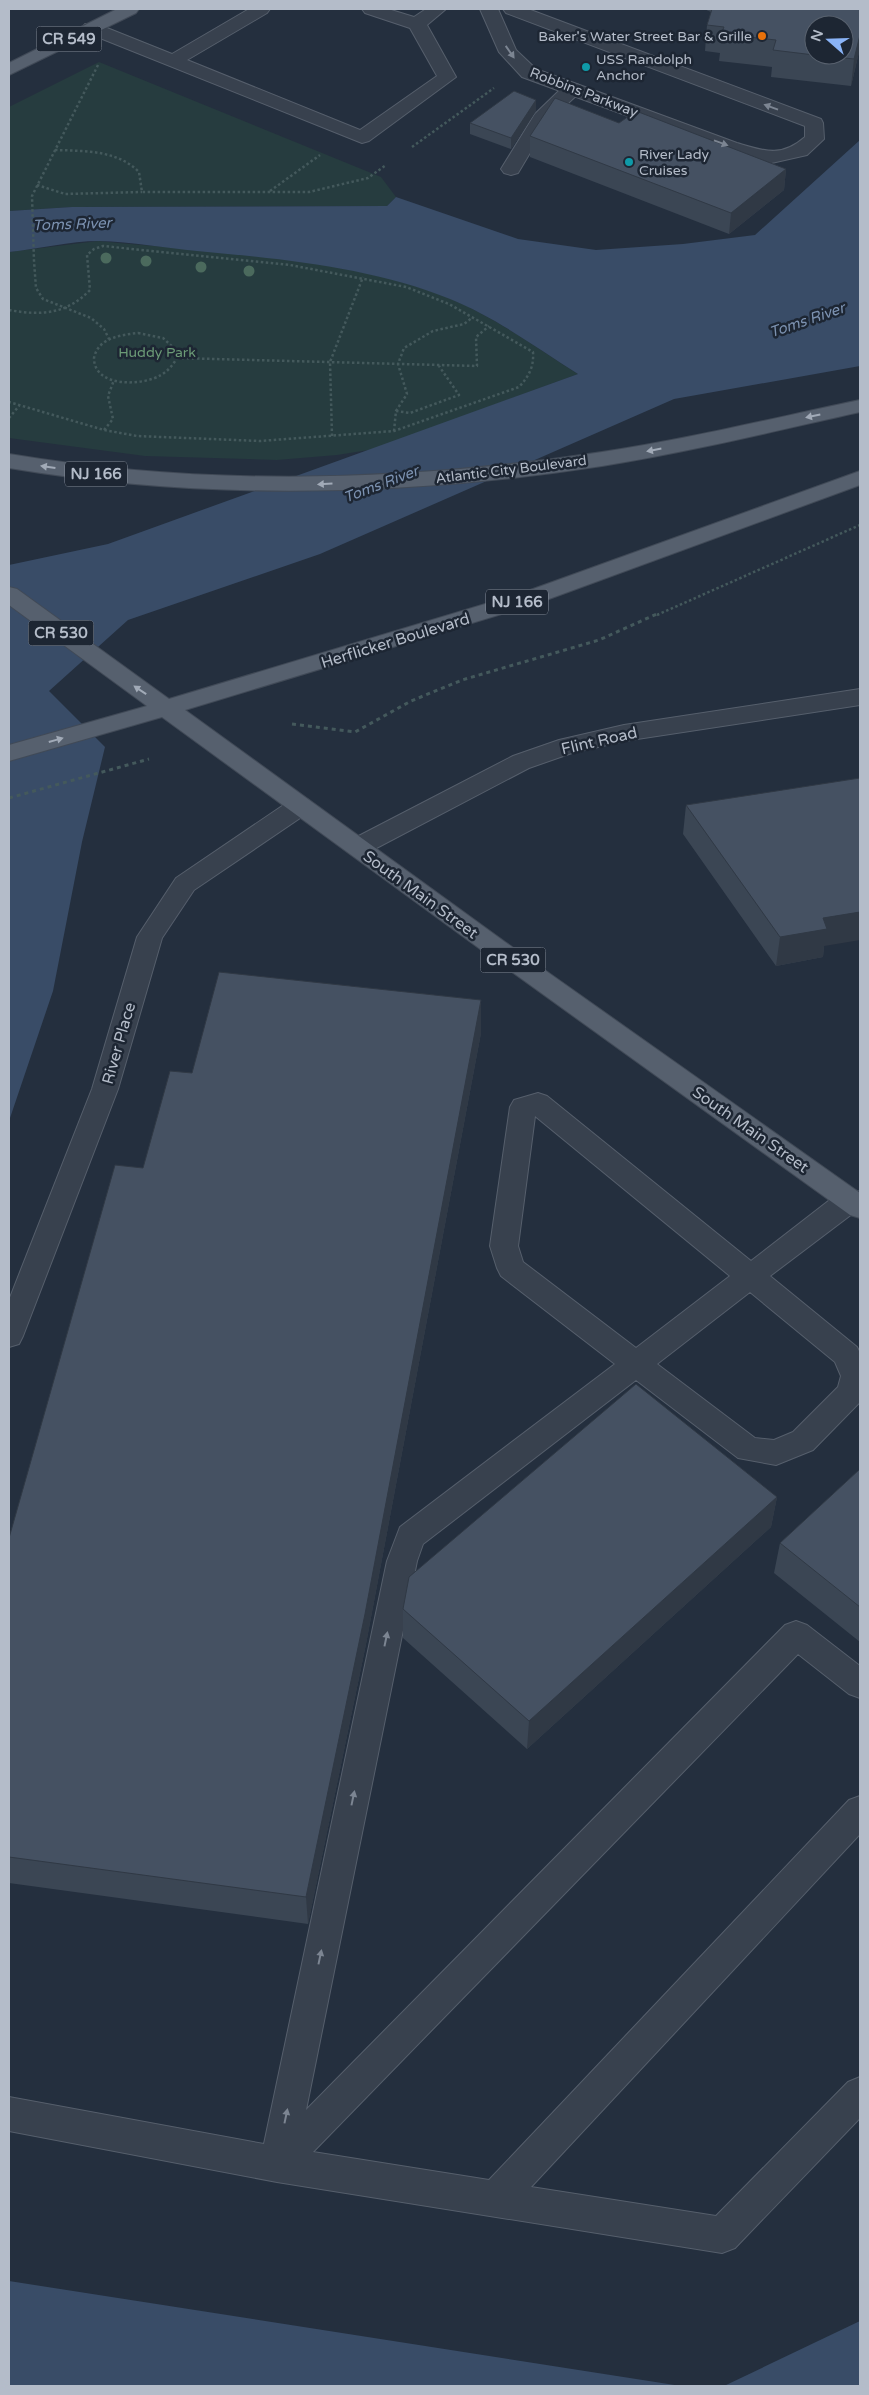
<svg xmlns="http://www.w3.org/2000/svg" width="869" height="2395" viewBox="0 0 869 2395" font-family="'Varela Round',sans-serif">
<rect width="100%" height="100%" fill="#242f3e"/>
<path fill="#263c3f" d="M99 62 381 177 396 197 387 206 72 207 9 211V107Z
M98 241C209 252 348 256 451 299 496 318 537 348 578 374L375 449 337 455 277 460 145 456 9 438V252Z"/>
<path fill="#394c67" d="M860 140V366L674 399 320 554 128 620 49 691 105 747 82 842 53 991 9 1121V565L108 544 578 374C537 348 495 317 450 299 370 267 282 259 197 251 165 248 132 242 99 241 70 241 38 249 9 252V211L72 207 387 206 396 197 518 239 596 250 683 244 755 235Z
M9 2281 681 2386H9Z
M860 2321V2386H724Z"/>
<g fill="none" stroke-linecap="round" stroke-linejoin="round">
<g stroke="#565f6c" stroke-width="2">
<path id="service" d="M249 9H270L267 13 187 60 360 130 437 76 410 28 365 13 362 9H388L414 17 426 9H446L427 25 456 77 369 141 362 143 85 32 82 28 85 24H97L172 54Z
M572 83 579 85 581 89 579 93 549 121 518 173 511 175 504 173 501 169 535 114 565 85Z
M538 1093 547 1096 751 1261 840 1192 850 1189 860 1192V1208L770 1276 857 1347 860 1353V1402L813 1450 776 1465 738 1458 636 1380 423 1544 417 1561 306 2110 785 1625 796 1621 807 1625 860 1666V1698L849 1694 798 1654 313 2152 489 2180 849 1800 860 1796V1834L531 2187 716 2216 848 2082 860 2077V2118L735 2248 722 2253 277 2182 9 2131V2097L264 2144 387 1561 400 1527 615 1364 501 1276 497 1268 490 1246 510 1107 514 1100ZM535 1116 730 1276 636 1348 523 1262 518 1246ZM750 1292 835 1362 841 1376 838 1387 793 1432 774 1440 755 1438 657 1364Z"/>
</g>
<g stroke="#565f6c" stroke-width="2">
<path id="minor" d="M480 9H498L516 50 536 69 737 143C764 151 781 158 805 137V126L506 13 503 9H528L821 119 823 123 824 139 807 155 767 164 723 151 522 77 499 52Z
M300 798 309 800 312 806 309 812 194 890 162 938 118 1089 23 1336 19 1344 9 1347V1300L92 1089 137 937 176 878 291 800Z"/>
</g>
<g stroke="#565f6c" stroke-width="2">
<path id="tertiary" d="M860 689V705L624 741 572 753 529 768 367 853 358 856 349 853 346 847 349 841 513 756 559 740 624 725Z"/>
</g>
<g stroke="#414a57" stroke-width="2">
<path id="primary" d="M117 9H139L136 13 9 75V63Z
M860 400V412C775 431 689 452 602 466 406 496 205 501 9 468V454C205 487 405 482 602 452 689 439 774 418 860 400Z
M860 471V485L538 603 185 710 505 942 860 1193V1218L850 1215 487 954 162 717 9 761V745L147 706 9 605V587L17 589 169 699 522 593Z"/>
</g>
<path stroke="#44595c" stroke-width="2.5" stroke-dasharray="2.5 2.5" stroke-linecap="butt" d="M98 65 32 196 34 261 36 288 43 299 91 318 104 329 109 339
M412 147 494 88
M55 150C85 151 117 150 139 172L142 192H309L368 178 386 165
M37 185 65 194 142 192
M270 191 320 155
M9 310C41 316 67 314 90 290L87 255 94 249 103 246 290 265 406 287 449 304 533 352C534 367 529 376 519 387L394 431 260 441 137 436 104 430 9 402
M138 333 163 338 176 350 177 358C173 365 168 371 161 375 143 386 94 388 94 358 98 338 120 335 138 333Z
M177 358 477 366 476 337 489 326
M396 411 410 413 459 395 439 366
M9 418 19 406
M104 430 113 419 108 396 114 380
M394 431 396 411 407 394 398 364 404 348 433 331 464 324 473 317
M332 436 330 362 363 277
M657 615 860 525"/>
<path stroke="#44595c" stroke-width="3" stroke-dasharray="4 4" stroke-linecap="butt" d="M292 724 355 732 411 701 462 680 599 640 659 613
M9 798 149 759"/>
<use href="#service" fill="#38414e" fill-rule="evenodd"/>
<use href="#minor" fill="#38414e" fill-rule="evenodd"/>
<use href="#tertiary" fill="#38414e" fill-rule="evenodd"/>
<use href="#primary" fill="#56606e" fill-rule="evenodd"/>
</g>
<g fill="#4b6a5d">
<circle cx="106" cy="258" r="5.5"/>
<circle cx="146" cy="261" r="5.5"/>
<circle cx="201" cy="267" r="5.5"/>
<circle cx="249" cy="271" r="5.5"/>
</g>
<path fill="#3b4654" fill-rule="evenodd" d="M704 9H860V48L851 86 771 77 772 67 719 61 720 53 705 51 707 25 711 12ZM814 25 844 55H814Z
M536 100V111L511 149 470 134V123Z
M619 123 786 169 784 190 729 234 530 157V136Z
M686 805 824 946 823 957 776 966 683 834Z
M481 1000V1033L366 1644 308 1924 9 1883V1538L143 1168 192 1073Z
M860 1469V1642L774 1573 780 1543Z
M777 1497 771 1527 527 1749 403 1638V1609Z"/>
<path fill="#303945" d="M860 35V48L851 86 854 59Z
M536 100V111L511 149V138Z
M786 169 784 190 729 234 731 213Z
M860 912V940L824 946 823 957 776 966 780 937 823 918Z
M481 1000V1033L366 1644 308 1924 306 1897Z
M777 1497 771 1527 527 1749 529 1721Z"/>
<path fill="#455162" stroke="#303945" d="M712 9H860V35L854 59 817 55H844V25H814V55L773 50 776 40 721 34 724 27 707 25Z
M514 91 536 100 511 138 470 123Z
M555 98 619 123 636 111 786 169 731 213 530 136Z
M860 778V912L823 918 827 929 780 937 686 805Z
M219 972 481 1000 365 1614 306 1897 9 1857V1538L115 1165 143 1168 170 1071 192 1073Z
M636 1384 777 1497 529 1721 403 1609 409 1577Z
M860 1469V1607L780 1543Z"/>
<defs><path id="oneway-solid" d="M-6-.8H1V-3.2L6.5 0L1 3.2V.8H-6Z" transform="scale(1.25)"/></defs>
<g fill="#7c8592">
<use href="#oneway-solid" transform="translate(510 52) rotate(55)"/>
<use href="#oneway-solid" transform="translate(771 107) rotate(-160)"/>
<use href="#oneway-solid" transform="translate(721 143) rotate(20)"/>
<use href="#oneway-solid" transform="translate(386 1639) rotate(-78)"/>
<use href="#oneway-solid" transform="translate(353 1798) rotate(-78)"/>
<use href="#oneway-solid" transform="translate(320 1957) rotate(-78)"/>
<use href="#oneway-solid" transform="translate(286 2116) rotate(-78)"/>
</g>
<g fill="#a1aab7">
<use href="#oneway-solid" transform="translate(813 416) rotate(168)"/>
<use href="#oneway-solid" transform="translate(654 450) rotate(169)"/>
<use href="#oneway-solid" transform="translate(48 467) rotate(-172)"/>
<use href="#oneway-solid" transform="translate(325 484) rotate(177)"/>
<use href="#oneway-solid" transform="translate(140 690) rotate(-146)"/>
<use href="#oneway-solid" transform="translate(56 740) rotate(-16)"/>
</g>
<circle fill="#e8710a" stroke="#1d2633" stroke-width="2" cx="762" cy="36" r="5"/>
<g fill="#0f9aa8" stroke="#1d2633" stroke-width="2">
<circle cx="586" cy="67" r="5"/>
<circle cx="629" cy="162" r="5"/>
</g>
<g text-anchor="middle" stroke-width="5" stroke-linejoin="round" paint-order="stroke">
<g font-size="14" fill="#b4bcc9" stroke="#1d2633" text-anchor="start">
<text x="752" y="41" text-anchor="end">Baker's Water Street Bar &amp; Grille</text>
<text x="596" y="64">USS Randolph<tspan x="596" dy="16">Anchor</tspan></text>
<text x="639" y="159">River Lady<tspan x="639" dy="16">Cruises</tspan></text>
</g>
<g font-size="14" fill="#b4bcc9" stroke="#1d2633">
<text transform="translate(584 92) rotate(21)" y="5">Robbins Parkway</text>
<text transform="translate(511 469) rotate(-7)" y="5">Atlantic City Boulevard</text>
</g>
<g font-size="14" fill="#6b9a76" stroke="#1d2633">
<text x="157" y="357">Huddy Park</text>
</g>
<g fill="#1d2633" stroke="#878f9c" stroke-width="1">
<rect x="36.5" y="26.5" width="65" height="25" rx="4"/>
<rect x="65" y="461.5" width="62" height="25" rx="4"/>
<rect x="486" y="589.5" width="62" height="25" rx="4"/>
<rect x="28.5" y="620.5" width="65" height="25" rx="4"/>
<rect x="480.5" y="947.5" width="65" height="25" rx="4"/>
</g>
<g font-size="15" font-weight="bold" fill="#b4bcc9">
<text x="69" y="44">CR 549</text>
<text x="96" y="479">NJ 166</text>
<text x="517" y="607">NJ 166</text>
<text x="61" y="638">CR 530</text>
<text x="513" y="965">CR 530</text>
</g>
<g font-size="15" font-style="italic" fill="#7c92b1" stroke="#1d2633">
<text transform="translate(72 224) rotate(-2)" y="5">Toms River</text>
<text transform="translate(807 320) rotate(-19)" y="5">Toms River</text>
<text transform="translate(381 484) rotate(-21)" y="5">Toms River</text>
</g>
<g font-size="16" fill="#b4bcc9" stroke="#1d2633">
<text transform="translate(395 640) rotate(-17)" y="6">Herflicker Boulevard</text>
<text transform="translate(599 740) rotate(-13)" y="6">Flint Road</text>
<text transform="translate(421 894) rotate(36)" y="6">South Main Street</text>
<text transform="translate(118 1043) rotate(-74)" y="6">River Place</text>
<text transform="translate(751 1129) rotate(35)" y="6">South Main Street</text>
</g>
</g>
<rect width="869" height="2395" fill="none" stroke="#b4bcc9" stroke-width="20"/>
<g transform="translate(829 40) rotate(290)"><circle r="24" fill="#1d2633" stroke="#59626f"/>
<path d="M0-4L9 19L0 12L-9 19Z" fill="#8ab4f8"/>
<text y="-8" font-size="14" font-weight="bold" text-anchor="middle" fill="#b4bcc9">N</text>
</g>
</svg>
